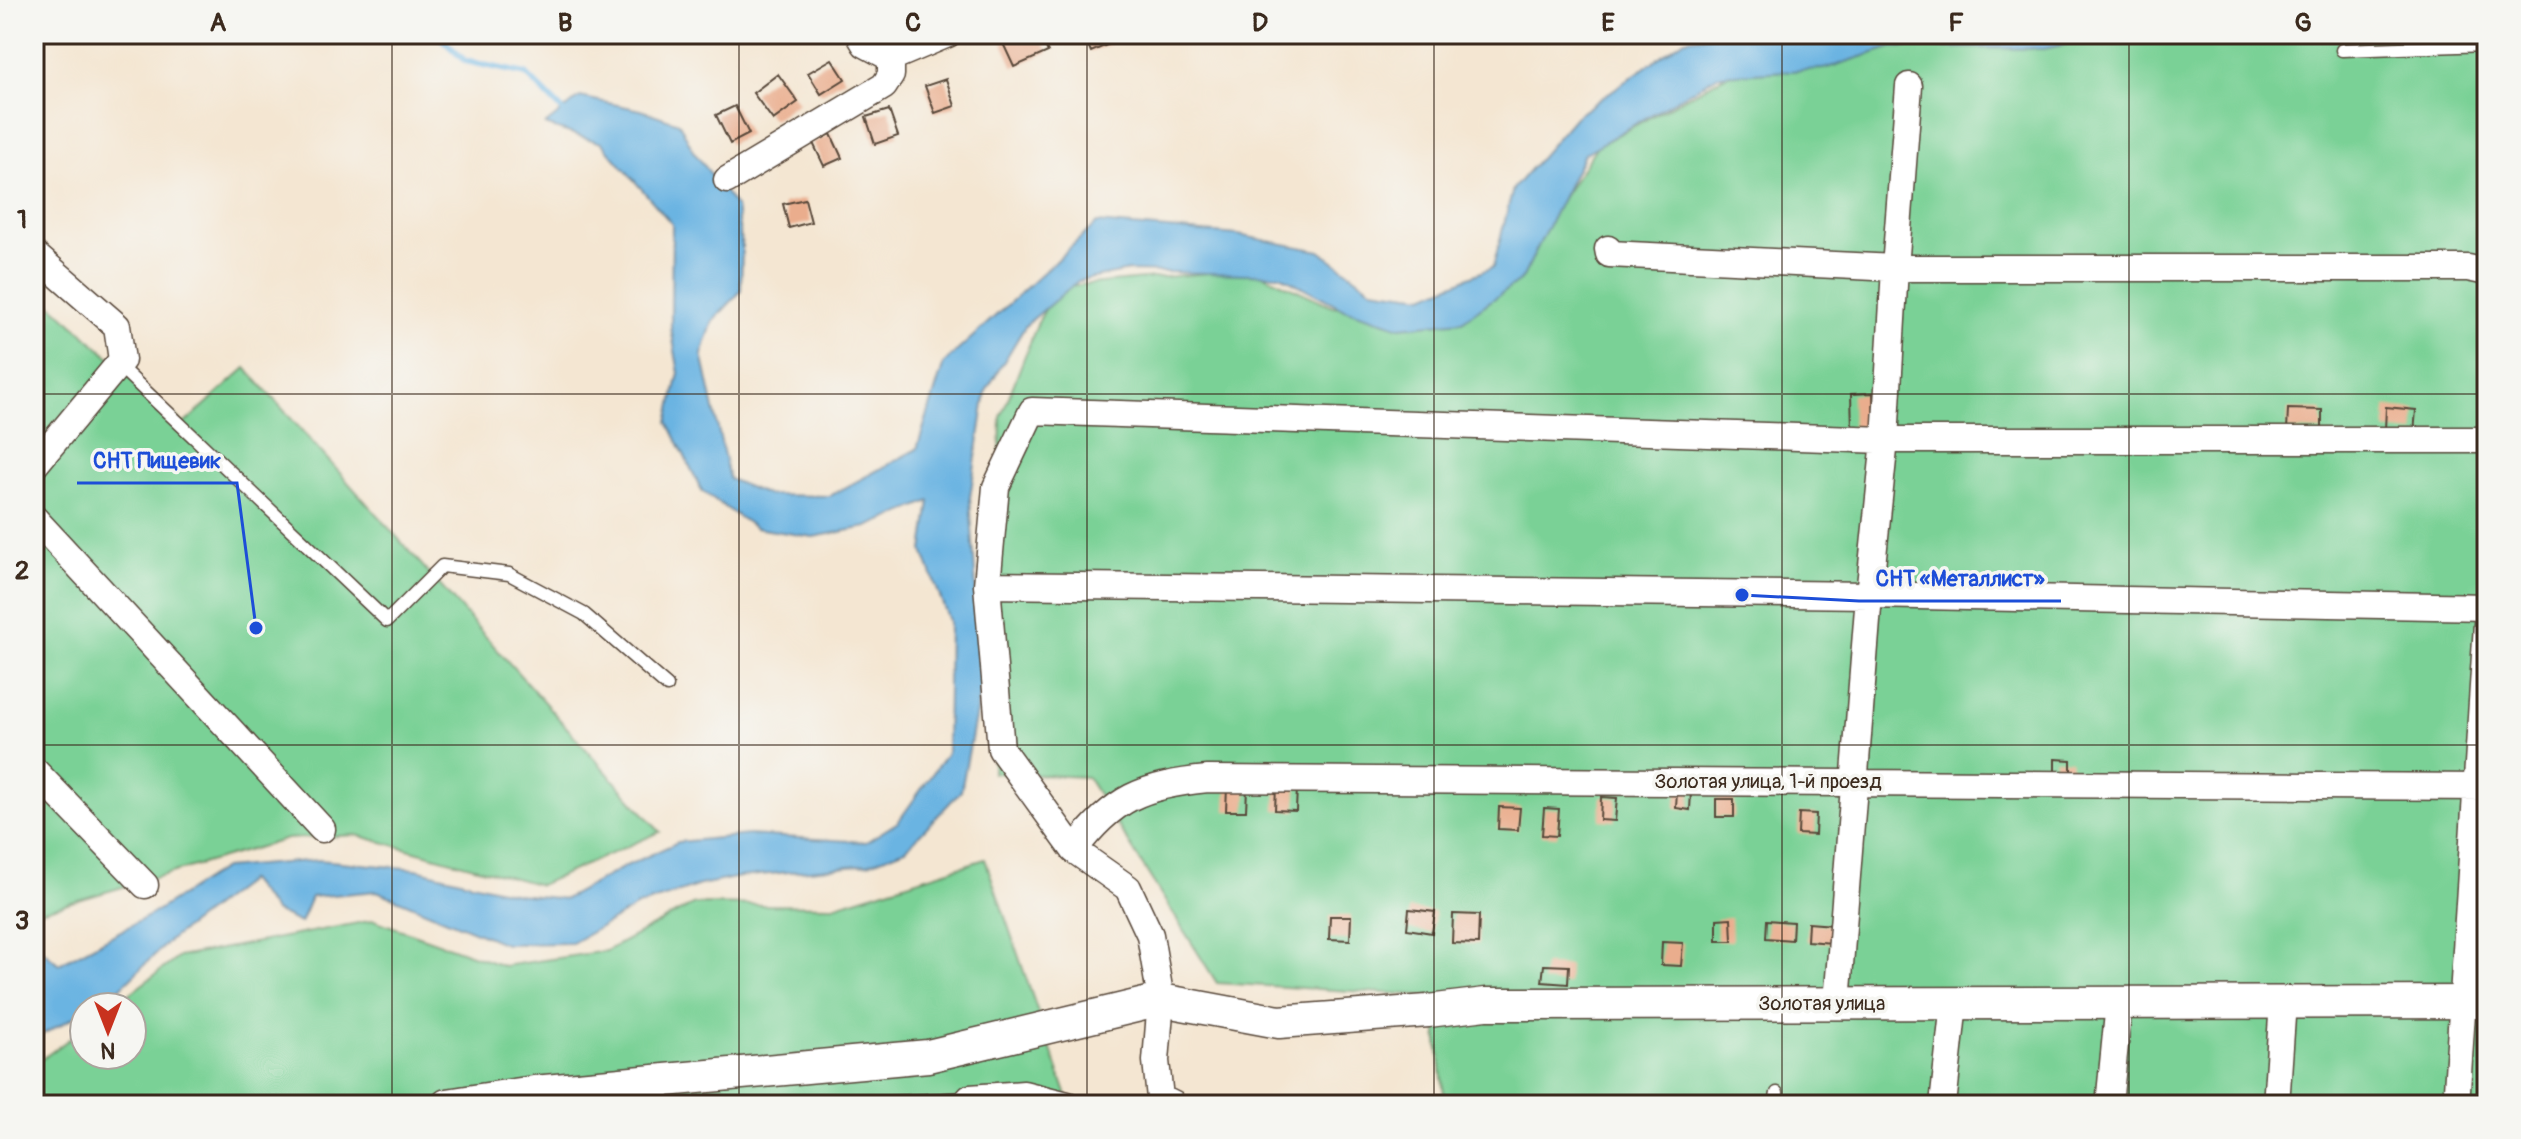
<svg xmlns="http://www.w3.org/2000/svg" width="2521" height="1139" viewBox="0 0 2521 1139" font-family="Pangolin,sans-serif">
<rect width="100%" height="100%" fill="#f6f6f2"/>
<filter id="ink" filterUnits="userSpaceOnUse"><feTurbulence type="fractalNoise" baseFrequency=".0125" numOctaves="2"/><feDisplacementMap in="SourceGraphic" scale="16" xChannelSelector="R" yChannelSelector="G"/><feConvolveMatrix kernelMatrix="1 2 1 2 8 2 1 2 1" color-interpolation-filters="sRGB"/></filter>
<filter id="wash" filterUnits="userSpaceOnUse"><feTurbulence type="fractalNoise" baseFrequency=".006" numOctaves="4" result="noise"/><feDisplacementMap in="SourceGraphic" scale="32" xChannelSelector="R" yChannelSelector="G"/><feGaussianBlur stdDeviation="1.8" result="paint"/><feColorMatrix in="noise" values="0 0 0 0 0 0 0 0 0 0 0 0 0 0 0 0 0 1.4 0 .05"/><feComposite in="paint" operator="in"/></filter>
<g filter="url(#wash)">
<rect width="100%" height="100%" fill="#f4e6d2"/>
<path fill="#7ad196" stroke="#5a7e5a" stroke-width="2" d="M1921 34 2487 35V1105H1445L1433 996 1217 983 1087 777 993 773 1001 417 1038 322 1058 287 1251 269 1332 306 1432 320 1534 240 1597 146 1727 75 1823 52Z
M34 289 184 424 246 368 660 832 540 885 356 835 287 839 34 913Z
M985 859 1070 1105H34V1065L84 1028V1055H132V1007H112L179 957 374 920 503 966 606 951 694 904 833 906Z"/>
<path fill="#6ab4e2" stroke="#526f80" stroke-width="2" d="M1721 34H2113L2044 49 1893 47 1824 69 1719 75 1584 154 1522 279 1462 321 1401 327 1344 309 1280 275 1129 271 1078 281 1026 325 986 391 970 497 982 682 961 791 906 849 868 864 740 877 700 885 638 906 572 943 505 944 377 891 311 897 300 923 274 911 249 880 170 940 109 999 93 1007H84V1012L34 1039V943L59 964 147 917 224 868 319 860 416 869 517 894 565 899 626 866 678 842 749 835 866 842 898 822 947 753 949 621 923 551 930 501 867 527 813 537 755 528 702 491 668 422 679 373 671 328 672 224 602 143 545 125 580 97 641 110 679 123 694 152 736 207 742 247 741 291 713 321 702 354 729 479 767 495 830 496 917 449 944 363 1097 223 1238 235 1320 251 1372 289 1424 296 1493 267 1513 189 1575 117 1685 39Z"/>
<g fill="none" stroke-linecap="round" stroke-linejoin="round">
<path stroke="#6ab4e2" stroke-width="6" d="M437 34 465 61 526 74 563 111"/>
</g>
<g id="blocks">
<path fill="#eaad8d" d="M1012 34H1040L1048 52 1014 67 1001 39Z
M1083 34H1113L1116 41 1091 52Z
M832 59 845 79 821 94 808 73Z
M778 74 798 102 773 120 753 93Z
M946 79 955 106 935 113 925 86Z
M735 106 749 134 730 144 716 115Z
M889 110 898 136 875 144 866 117Z
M831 134 842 158 824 166 813 143Z
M805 199 811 222 789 228 783 204Z
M1873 393 1874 427 1852 428 1851 394Z
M2386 407 2416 410 2414 433 2385 430Z
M2288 409 2322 410V431L2287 430Z
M2055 759 2071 760V779H2055Z
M1227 787 1247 788 1246 811H1226Z
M1276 787H1297L1296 811 1275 810Z
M1677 791 1691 792 1690 810 1676 808Z
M1601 797 1617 798 1615 821 1600 820Z
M1716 799H1734V817H1716Z
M1499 807 1520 808 1518 830 1498 829Z
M1544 808 1559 809 1557 836 1542 835Z
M1799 813 1816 814 1815 835 1798 834Z
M1409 909 1435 912 1432 933 1407 929Z
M1453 914 1479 915 1478 944 1452 943Z
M1330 916H1351L1350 940 1329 939Z
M1731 918 1732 941H1717V919Z
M1767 920 1793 922 1792 940 1766 938Z
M1808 923 1834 925 1833 943 1807 941Z
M1662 942 1683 943 1681 966 1661 965Z
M1544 965 1569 966 1568 984 1542 982Z"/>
</g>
</g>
<g filter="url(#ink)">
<use href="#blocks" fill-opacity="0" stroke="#574639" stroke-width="2"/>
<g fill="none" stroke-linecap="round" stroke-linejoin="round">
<g stroke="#574639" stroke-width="15">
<path id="service" d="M2342 50 2487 45
M118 365 387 621 442 566 509 574 584 614 667 686
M846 1105 967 1098
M1775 1105 1777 1093"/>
</g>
<g stroke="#574639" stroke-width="29">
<path id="minor" d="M859 34 865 44 891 58
M727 180 884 86 891 75V58L948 34
M1608 249 1609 254 1895 268H2468L2487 272
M34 254 117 326 122 360 34 466
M34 518 322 829
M987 585 1869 595 2487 607
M34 770 145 885
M1074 850C1113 798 1143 785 1208 779L2487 787
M1837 1003 1869 595 1885 440 1895 268 1909 86
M964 1105 970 1098 1024 1094 1068 1105
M1174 1105 1160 1098 1156 1061 1161 1000 1150 935 1128 888 1074 850 1001 749 987 585 996 487 1032 411 1885 440H2487
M1943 1105 1954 1003
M2109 1105 2119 1003
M2276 1105 2283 1002
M2456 1105 2487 624"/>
</g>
<g stroke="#574639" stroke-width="35">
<path id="tertiary" d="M447 1105 534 1092 928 1056 1161 1000 1279 1022 1428 1011 1486 1004 2487 1002"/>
</g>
<use href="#service" stroke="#fff" stroke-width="12"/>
<use href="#minor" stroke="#fff" stroke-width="26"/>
<use href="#tertiary" stroke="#fff" stroke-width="32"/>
</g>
</g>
<path fill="none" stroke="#3b2a1e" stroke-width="2" stroke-opacity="0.55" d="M392 34V1105M739 34V1105M1087 34V1105M1434 34V1105M1782 34V1105M2129 34V1105M34 394H2487M34 745H2487"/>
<g text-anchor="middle" stroke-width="7" stroke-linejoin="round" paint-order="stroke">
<g font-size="20" fill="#3b2a1e" stroke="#f6f6f2">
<text x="1768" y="788">Золотая улица, 1-й проезд</text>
<text x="1822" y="1010">Золотая улица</text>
</g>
</g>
<path fill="none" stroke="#1d4ed8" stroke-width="3" d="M256 628L237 483H77M1742 595L1859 601H2061"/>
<g fill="#1d4ed8" stroke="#f6f6f2" stroke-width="3">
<circle cx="256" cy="628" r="8"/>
<circle cx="1742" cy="595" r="8"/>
</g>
<g font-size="22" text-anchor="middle" font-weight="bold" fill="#1d4ed8" stroke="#f6f6f2" stroke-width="7" stroke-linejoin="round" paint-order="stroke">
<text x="157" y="468">СНТ Пищевик</text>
<text x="1960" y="586">СНТ «Металлист»</text>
</g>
<rect width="2521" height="1139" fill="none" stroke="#f6f6f2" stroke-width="88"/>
<g transform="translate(108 1031) rotate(180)"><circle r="38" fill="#f6f6f2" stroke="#aba49d" stroke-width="2"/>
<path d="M0-6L14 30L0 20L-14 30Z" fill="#c8321e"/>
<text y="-12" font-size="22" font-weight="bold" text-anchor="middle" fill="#3b2a1e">N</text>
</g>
<rect x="44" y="44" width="2433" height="1051" fill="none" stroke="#3b2a1e" stroke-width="3"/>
<g font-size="26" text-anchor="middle" font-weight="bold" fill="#3b2a1e">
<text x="218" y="31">A</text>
<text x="565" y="31">B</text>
<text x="913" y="31">C</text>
<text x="1260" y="31">D</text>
<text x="1608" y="31">E</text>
<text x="1956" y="31">F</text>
<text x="2303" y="31">G</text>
<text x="22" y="228">1</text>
<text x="22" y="579">2</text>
<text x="22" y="929">3</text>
</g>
</svg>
